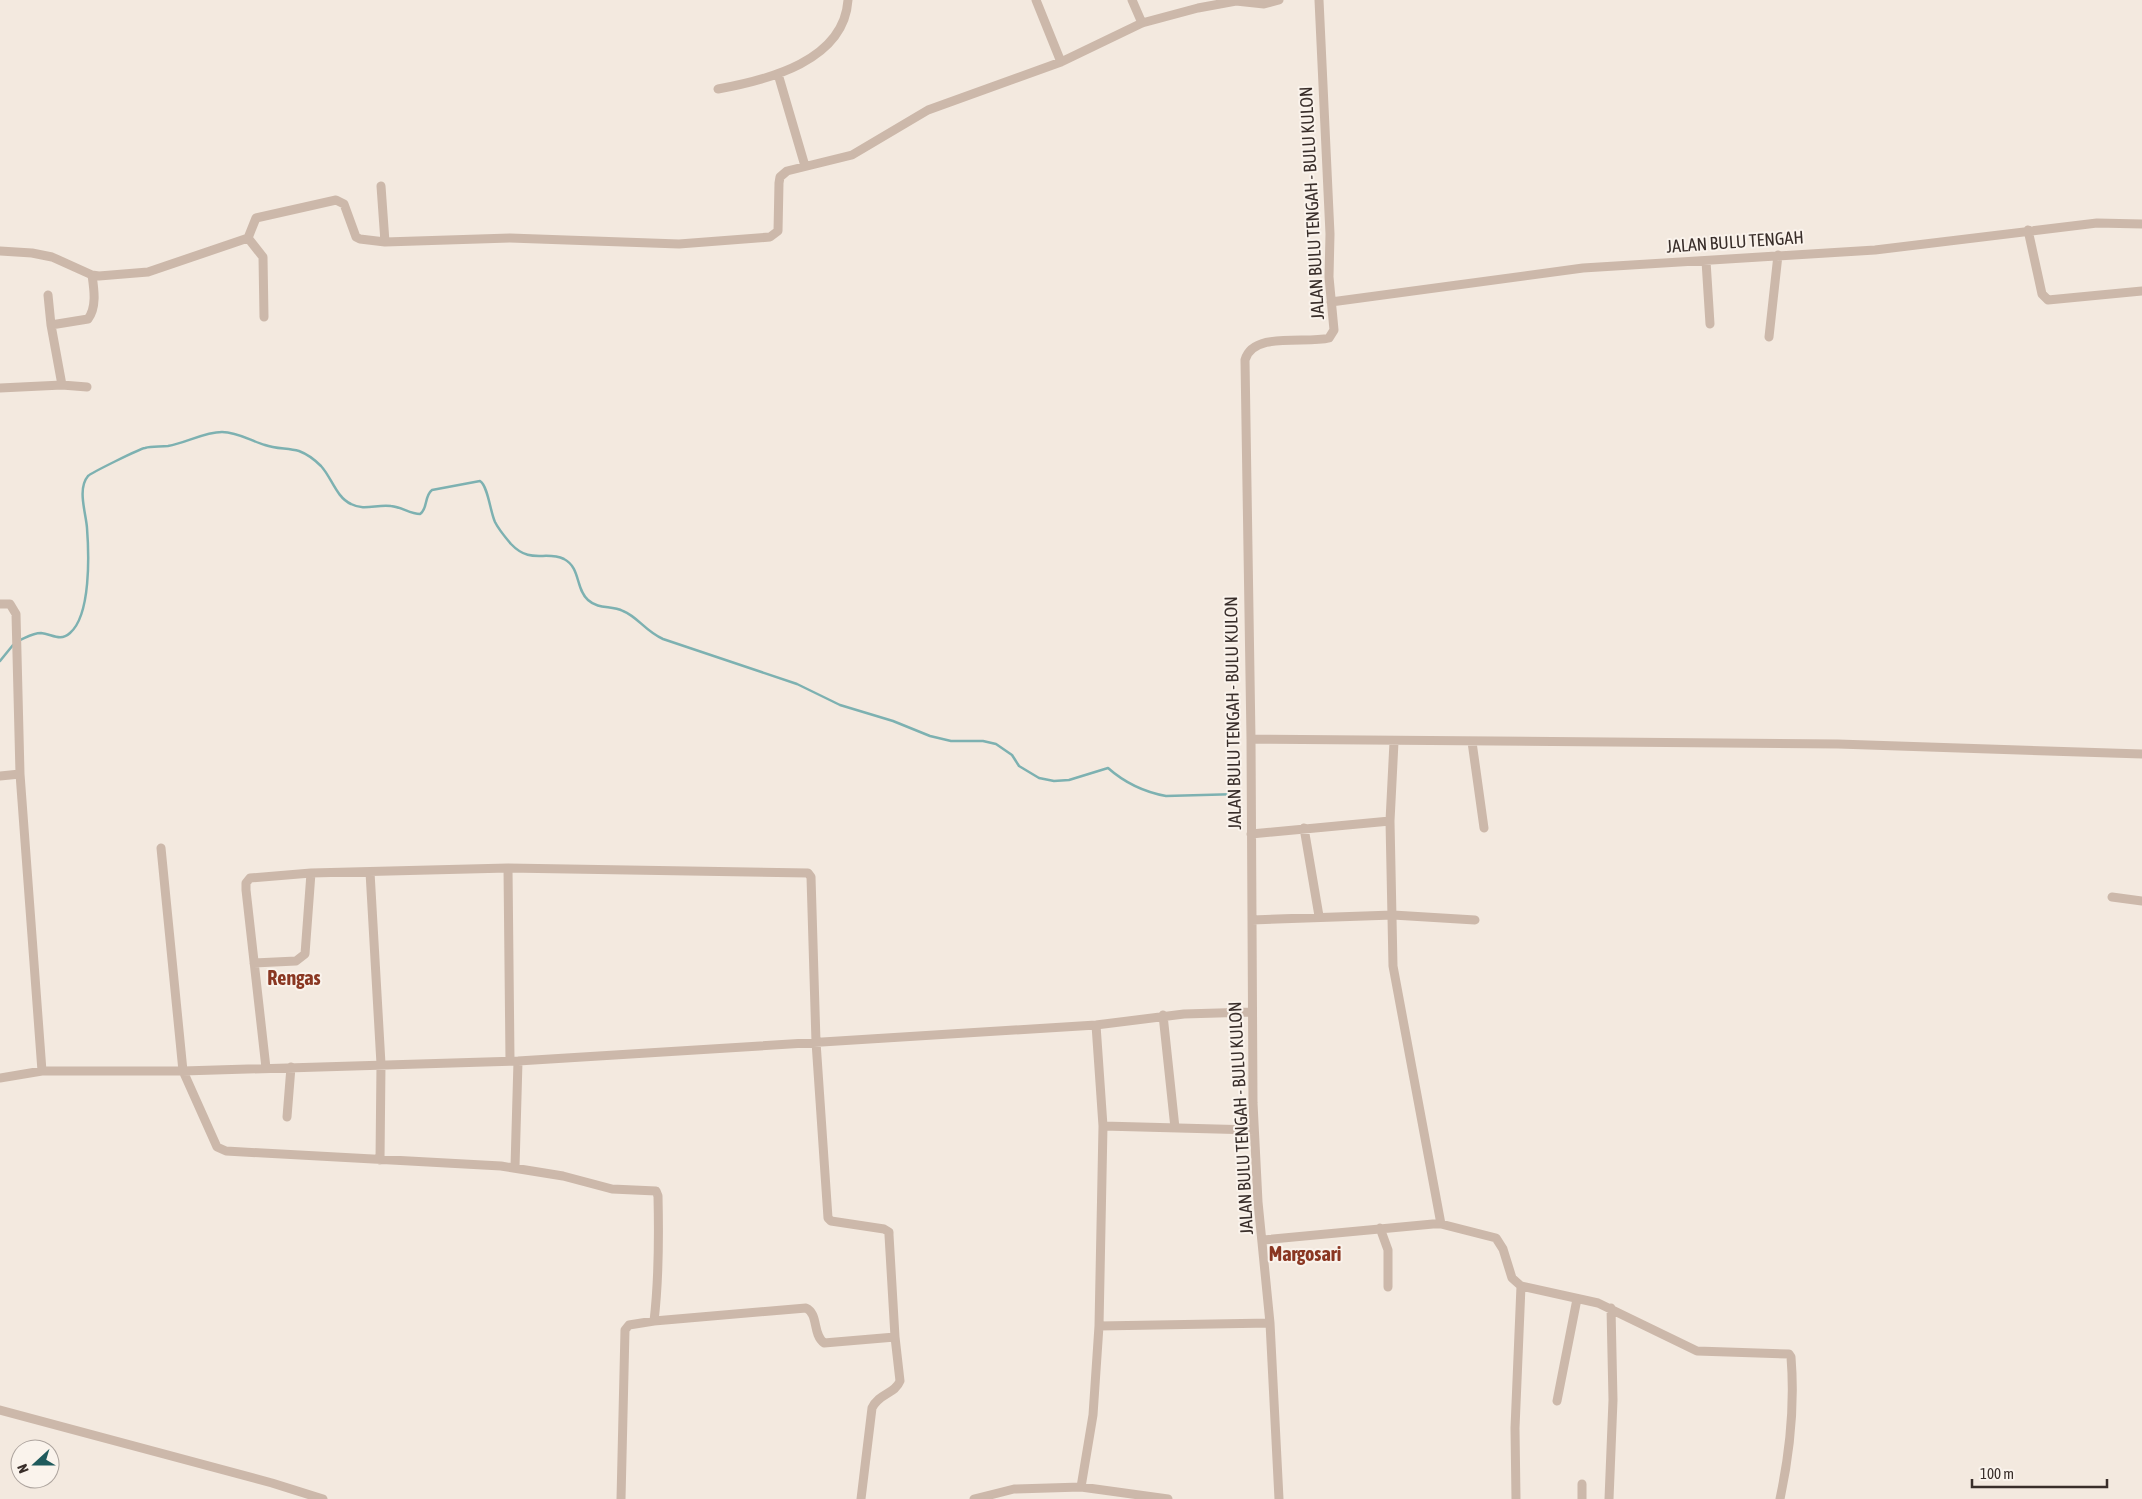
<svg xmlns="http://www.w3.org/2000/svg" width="2142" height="1499" viewBox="0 0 2142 1499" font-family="'Asap Condensed',sans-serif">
<rect width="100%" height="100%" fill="#f3e9df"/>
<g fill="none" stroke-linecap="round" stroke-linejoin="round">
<path stroke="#7db1b1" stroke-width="2.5" d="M20 640C27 637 33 633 41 633 52 634 60 642 70 633 91 615 89 554 87 528 86 513 77 489 88 476 91 473 139 449 145 448 152 446 160 447 168 446 186 443 204 432 222 432 238 432 251 441 265 445 276 449 288 448 299 451 307 454 315 460 321 466 332 478 336 497 351 504 364 511 377 504 391 506 402 507 410 514 420 514 428 509 424 496 432 490L480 481C488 486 490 511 495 522 499 530 505 537 511 544 531 565 545 550 564 559 581 568 575 588 588 600 599 610 611 605 623 611 638 617 645 631 663 639L797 684 840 705 893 721 930 736 951 741H983L996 744 1012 755 1019 766 1039 778 1054 781 1069 780 1108 768C1125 783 1144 792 1166 796L1239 794
M0 661 13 645"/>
<path stroke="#ccb8aa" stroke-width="9" d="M1036 0 1061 62
M1132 0 1142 23
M778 74 805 166
M718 89C768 80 844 61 848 0
M381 186 385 242
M2028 230 2042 294 2048 300 2142 291
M248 238 256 218 336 200 344 204 356 237 360 239 385 242 510 238 679 244 770 237 778 231 779 183 780 177 787 171 852 155 928 110 1061 62 1142 23 1198 8 1236 1 1264 4 1279 0
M248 238 263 257 264 317
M0 251 32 253 52 257 92 275 99 276 148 272 248 238
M1706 261 1710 324
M48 295 51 325 62 385
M1331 302 1583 268 1875 250 2097 223 2142 224
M51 325 88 319C97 307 94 289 92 275
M1769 337 1778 255
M0 388 62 385 87 387
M0 604H10L16 614 20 774 42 1071
M1251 739 1838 744 2142 754
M1394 742 1390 821 1393 966 1441 1224
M1472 742 1484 828
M0 776 20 774
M1304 828 1319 916
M1251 834 1390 821
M161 848 183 1071 217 1147 226 1151 501 1166 563 1176 612 1189 656 1191 658 1196C659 1238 659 1279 654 1321
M508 868 510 1060
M370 872 381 1064 380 1160
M2112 897 2142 901
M1252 920 1393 915 1475 920
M254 963 296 961 305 954 311 873
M1163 1015 1175 1128
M266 1068 246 890V883L250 878 311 873 508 868 808 873 811 877 816 1042 828 1218 831 1221 884 1229 889 1232V1235L895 1337 900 1381C895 1394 879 1393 872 1408L861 1499
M0 1078 42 1071H183L518 1061 1096 1025 1184 1014 1252 1012
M287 1117 291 1067
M1103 1126 1254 1130
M515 1167 518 1061
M1380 1228 1388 1250V1287
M1263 1240 1433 1224H1441L1496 1238 1503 1249 1512 1278 1521 1286 1598 1303 1697 1351 1789 1354 1791 1357C1795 1406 1790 1452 1780 1499
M1099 1326 1270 1323
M1557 1401 1577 1299
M0 1410 272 1483 323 1499
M1081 1487 1093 1415 1099 1326 1103 1126 1096 1025
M621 1499 625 1330 629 1325 654 1321 806 1308C819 1314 812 1334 824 1343L895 1337
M974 1499 1014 1489 1081 1487 1168 1499
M1279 1499 1270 1323 1258 1202 1253 1103 1251 739 1245 360C1253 331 1306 344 1329 338L1334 330 1329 277 1330 234 1319 0
M1516 1499 1515 1428 1521 1286
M1582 1499V1484
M1609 1499 1613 1400 1611 1308"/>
</g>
<g text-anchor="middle" stroke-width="4" stroke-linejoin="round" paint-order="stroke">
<g font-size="18" fill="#392e2a" stroke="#faf3ec">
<text transform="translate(1312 203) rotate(-93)" y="6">JALAN BULU TENGAH - BULU KULON</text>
<text transform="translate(1735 242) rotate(-4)" y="6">JALAN BULU TENGAH</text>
<text transform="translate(1233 713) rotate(-91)" y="6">JALAN BULU TENGAH - BULU KULON</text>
<text transform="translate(1241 1118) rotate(-93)" y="6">JALAN BULU TENGAH - BULU KULON</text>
</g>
<g font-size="20" font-weight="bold" fill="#8a3722" stroke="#faf3ec">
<text x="294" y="985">Rengas</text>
<text x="1305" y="1261">Margosari</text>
</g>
</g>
<g transform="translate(35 1464) rotate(249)"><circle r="24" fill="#faf3ec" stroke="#ada49e"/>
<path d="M0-4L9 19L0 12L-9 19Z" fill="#1f5a5c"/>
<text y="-8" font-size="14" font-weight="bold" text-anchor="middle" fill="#392e2a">N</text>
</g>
<path d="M1972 1479v8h135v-8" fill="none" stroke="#392e2a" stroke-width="2.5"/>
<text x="1980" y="1479" font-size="15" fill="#392e2a" stroke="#faf3ec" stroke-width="4" paint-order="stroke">100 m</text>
</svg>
